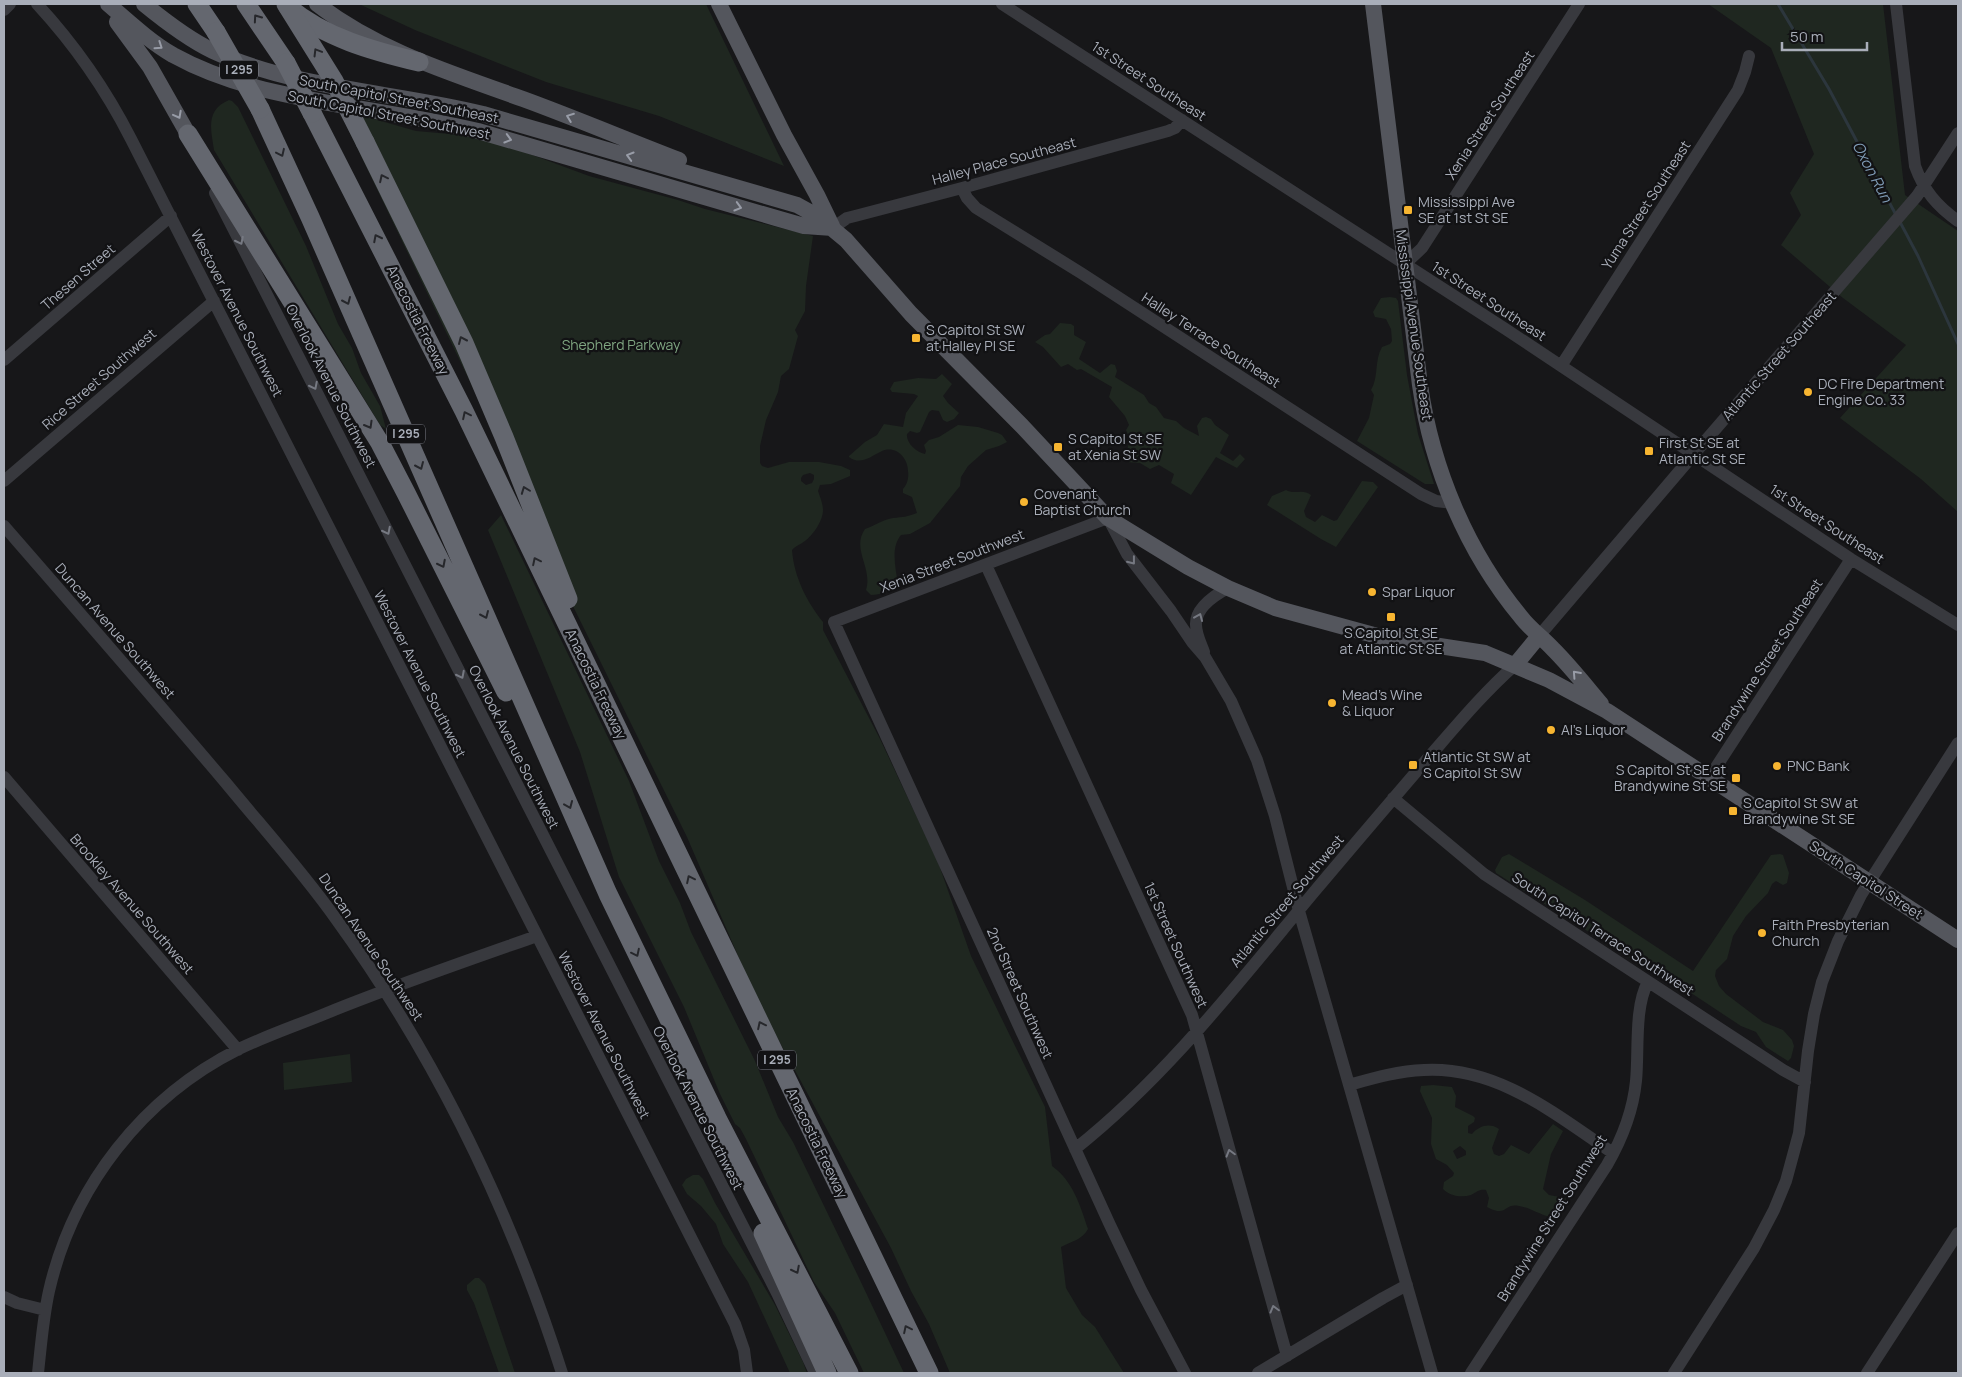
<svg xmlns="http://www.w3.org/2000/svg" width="1962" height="1377" viewBox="0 0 1962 1377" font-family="Manrope,sans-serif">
<rect width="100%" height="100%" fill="#171719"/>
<path fill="#1f2720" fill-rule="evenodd" d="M359 4H706L784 166 659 116 546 82 415 30Z
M1708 4H1883L1905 195 1958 231V512L1921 479 1840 418 1906 345 1843 298 1781 245 1801 215 1790 193 1814 154 1771 48Z
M229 100 232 101 238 107 306 246 338 324 352 348 361 373 380 406 386 429 380 425 214 150C211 130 205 110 229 100Z
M353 117H367L416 131 484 137 589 176 678 200 705 209 813 236 806 286 805 311 795 330 798 336 789 369 781 376 778 392 766 420 760 446V463L762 466 768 468 789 462H819L841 466 850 470V476L831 484 820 485 818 491C820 497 823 504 823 510 823 521 813 535 805 541 800 545 795 546 792 550 794 577 807 602 823 622V630L880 739 938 862 971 956 1045 1107 1052 1166C1073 1181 1080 1205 1088 1229 1082 1240 1072 1241 1061 1247L1066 1288 1082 1315 1095 1327 1124 1373H950L929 1324 911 1291 891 1248 757 1000 687 837 527 513 516 477 346 125H351ZM810 473 814 475V479L812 483 806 485 801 481V478L803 475Z
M1390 297 1396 298 1398 301 1407 375 1418 434 1434 484H1425L1357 441 1369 418 1374 395 1371 390C1379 377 1374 361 1382 347L1390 344 1392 341 1391 329 1386 319 1375 317 1373 312 1381 298Z
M1060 323 1071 324 1074 326V335L1086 342 1079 359 1100 373 1111 364 1115 365 1117 371 1115 377 1144 395 1149 403 1156 407 1164 418 1176 421 1184 428 1199 436 1197 426 1202 418 1206 417 1211 419 1215 425 1229 435 1220 453 1233 461 1240 454 1245 459 1237 468 1216 457 1191 495 1171 483 1174 474 1159 465 1150 469 1140 463 1126 462 1124 461 1130 439 1126 430 1129 425 1125 416 1109 397 1112 387 1081 369 1077 370 1068 364 1061 367 1043 347 1035 342 1045 335 1050 334Z
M942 374 952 384 943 396 948 403 959 413 954 419 947 422 943 420 939 411 932 410 929 412 920 432 917 433 910 431 907 434C906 443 916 452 925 454L926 451 924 445 929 440 939 437 958 425 978 427 998 433 1002 435 1007 442 999 446 986 450 968 466 961 477 960 486 930 523 910 534 901 535C890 548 896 569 898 585 891 591 880 595 871 595L866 590C873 568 851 549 865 529 874 526 884 519 893 518 903 517 907 517 917 513L912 497 903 493V489C907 485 909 478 908 471 908 458 896 445 882 451 871 456 861 466 849 457V456L865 442 877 435 884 424 903 427 906 413 918 396 914 394 892 392 890 389 894 382 918 378 936 379Z
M1362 481 1373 482 1378 487 1336 547 1321 539 1267 505 1272 496 1286 490C1294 495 1303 488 1311 495L1304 511 1306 517 1315 522 1322 515 1334 521 1337 520Z
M501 515 629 781 659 861 680 903 691 932 755 1061 778 1117 793 1142 859 1278 904 1373H864L835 1313 814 1282 746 1139 740 1128 735 1124 720 1094 684 1007 619 877 580 752 488 530Z
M1509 854 1585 900 1693 971 1771 855 1780 854 1783 855 1789 873 1787 883 1783 885 1776 881 1772 884 1768 893 1746 916 1733 936 1727 959 1716 970 1715 976 1719 986 1726 994 1763 1022 1783 1030 1792 1040 1794 1046 1791 1058 1788 1061 1766 1047 1756 1032 1741 1026 1679 985 1666 981 1496 873 1495 870 1502 857Z
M350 1054 352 1082 284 1090 283 1063Z
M1433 1085 1452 1087 1456 1096 1455 1107 1473 1116 1475 1118 1474 1122 1468 1126V1133L1472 1134C1478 1126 1490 1122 1499 1129L1492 1148 1494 1154 1499 1156 1504 1154 1511 1145 1529 1154 1553 1124 1563 1131 1551 1154 1543 1189 1549 1195 1565 1198 1568 1201 1560 1217C1546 1220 1533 1208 1519 1206 1503 1203 1508 1218 1487 1207L1489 1198 1486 1190C1479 1189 1477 1192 1471 1195 1461 1198 1450 1196 1443 1189L1444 1182 1453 1176 1454 1173 1447 1165 1436 1159 1431 1144 1432 1118 1420 1091 1421 1086ZM1460 1146 1466 1151V1155L1457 1159 1453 1151Z
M693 1175H699L703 1179 715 1203 775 1305 803 1362 807 1373H790L748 1282 723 1244 716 1224 701 1206 687 1194 682 1185 686 1179Z
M475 1278H479L485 1284 515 1373H499L474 1303 467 1290V1285Z"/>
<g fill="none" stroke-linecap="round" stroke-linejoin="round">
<path stroke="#2c363d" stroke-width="3" d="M1778 4 1829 89 1896 215
M1900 222 1918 256 1958 344"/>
<path stroke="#38393e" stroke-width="12" d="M37 4C74 44 106 90 131 139L735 1324 744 1350 747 1373
M1002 4 1507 330 1851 559 1958 625
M1896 4 1915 166C1924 191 1937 206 1958 221
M4 10 10 4
M962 188 967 198 976 208 1081 273 1421 494 1436 501 1453 503
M215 193 777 1293 815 1373
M833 228 847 218 855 216 962 188 1168 131 1175 128 1182 120
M1405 264 1422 248 1579 4
M4 360 171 216
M1561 366 1738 90 1745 72 1749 56
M4 481 214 301
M4 526C78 611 153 697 226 783 263 828 302 871 336 919 436 1057 510 1210 562 1373
M986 565 1192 1015 1287 1356
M1539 636 1694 454 1917 196 1958 133
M1204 652C1201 644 1196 634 1196 625 1195 608 1215 595 1228 588
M4 777 238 1050
M1709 778 1851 559
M1393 798 1484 874 1783 1070 1805 1082
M1349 1085C1374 1078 1398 1071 1424 1070 1498 1066 1556 1115 1613 1153
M1075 1149C1167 1076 1239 982 1314 892 1350 849 1386 807 1422 765 1452 731 1481 695 1515 665
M4 1297 17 1303 45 1310
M38 1373C41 1346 43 1318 49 1291 73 1186 143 1097 239 1049 268 1035 298 1025 327 1013 396 985 466 961 537 936
M1185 1373 1141 1290 1110 1225 834 622 1108 518 1127 554 1171 611 1192 642 1205 657 1231 701 1257 760 1275 816 1299 911 1432 1373
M1258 1373 1383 1298 1407 1285
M1471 1373 1607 1165C1622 1139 1633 1111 1636 1081 1639 1052 1634 1007 1648 982
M1674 1373 1754 1248 1774 1210 1786 1181 1799 1133 1808 1051 1814 1014 1822 982 1838 941 1861 895 1958 743
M1867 1373 1958 1233"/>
<path stroke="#54565d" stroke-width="16" d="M108 4C129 22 149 41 173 55 229 86 290 96 351 107 394 114 436 121 478 131L776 218 804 226 833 228
M144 4C166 22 188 39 213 51 295 89 395 92 483 114L797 205 817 216 846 240 911 314 1022 426 1108 518 1188 567 1228 588 1275 608 1381 637 1485 653 1549 680 1607 711 1958 940
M317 4C378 51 451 73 523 99 575 118 627 140 679 160
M719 4 784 135 817 195 832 226
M1373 4 1420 385C1432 469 1467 552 1521 617 1530 629 1543 638 1553 649 1570 666 1585 685 1601 704
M117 22 150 67 188 134
M1515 665 1539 636"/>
<path stroke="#64676f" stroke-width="19" d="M197 4 216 32
M246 4 286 63
M288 7C325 38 373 51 419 62
M260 109 310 217 608 894 717 1118 849 1373
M312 113 464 411 929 1373
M188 134 380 443 406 493 506 692
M365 142 464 343 504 437 568 599
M763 1233 827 1373"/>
<path stroke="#64676f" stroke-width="19" d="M286 4 334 81 365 142
M216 32 260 109
M286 63 312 113"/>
</g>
<defs><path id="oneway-chevron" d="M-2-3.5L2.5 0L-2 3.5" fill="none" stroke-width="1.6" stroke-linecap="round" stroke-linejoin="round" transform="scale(1.25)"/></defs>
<g stroke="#26272b">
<use href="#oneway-chevron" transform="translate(257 18) rotate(-125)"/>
<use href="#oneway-chevron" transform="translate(317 52) rotate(-121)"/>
<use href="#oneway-chevron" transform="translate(281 153) rotate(65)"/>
<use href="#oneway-chevron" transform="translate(383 178) rotate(-116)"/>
<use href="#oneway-chevron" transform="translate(377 238) rotate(-117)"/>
<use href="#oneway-chevron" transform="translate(347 301) rotate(66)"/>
<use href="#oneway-chevron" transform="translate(462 340) rotate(-114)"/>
<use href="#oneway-chevron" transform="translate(466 415) rotate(-116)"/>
<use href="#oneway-chevron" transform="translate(369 425) rotate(60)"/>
<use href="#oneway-chevron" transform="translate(420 466) rotate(66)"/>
<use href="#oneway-chevron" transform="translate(525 490) rotate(-111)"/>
<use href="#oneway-chevron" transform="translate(536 561) rotate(-116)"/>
<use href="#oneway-chevron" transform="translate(442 564) rotate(63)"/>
<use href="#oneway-chevron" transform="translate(485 615) rotate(66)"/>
<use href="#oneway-chevron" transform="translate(569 805) rotate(67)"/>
<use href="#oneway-chevron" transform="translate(690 879) rotate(-116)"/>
<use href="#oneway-chevron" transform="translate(636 953) rotate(64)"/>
<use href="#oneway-chevron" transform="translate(761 1025) rotate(-116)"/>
<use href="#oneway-chevron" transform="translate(796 1270) rotate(63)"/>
<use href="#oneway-chevron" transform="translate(907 1329) rotate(-116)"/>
</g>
<g stroke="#989ca7">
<use href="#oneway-chevron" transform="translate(159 46) rotate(34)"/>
<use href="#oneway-chevron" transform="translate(178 115) rotate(62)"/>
<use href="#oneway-chevron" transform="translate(570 117) rotate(-159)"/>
<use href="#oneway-chevron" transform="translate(508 139) rotate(16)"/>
<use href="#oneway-chevron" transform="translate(630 156) rotate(-164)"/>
<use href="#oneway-chevron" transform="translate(738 207) rotate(16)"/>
<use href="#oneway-chevron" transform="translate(1576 674) rotate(-132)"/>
</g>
<g stroke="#767982">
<use href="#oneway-chevron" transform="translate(240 241) rotate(63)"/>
<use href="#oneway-chevron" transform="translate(314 386) rotate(63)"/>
<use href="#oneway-chevron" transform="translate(387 531) rotate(63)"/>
<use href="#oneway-chevron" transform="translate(1132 561) rotate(52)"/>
<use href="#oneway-chevron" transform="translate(1199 617) rotate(-67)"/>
<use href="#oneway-chevron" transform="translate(461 675) rotate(63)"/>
<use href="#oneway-chevron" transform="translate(1230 1153) rotate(-106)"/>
<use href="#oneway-chevron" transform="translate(1274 1309) rotate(-105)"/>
</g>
<g fill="#f7b531" stroke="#121214" stroke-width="2">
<rect x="1403" y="205" width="10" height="10" rx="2.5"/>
<rect x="911" y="333" width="10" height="10" rx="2.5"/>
<circle cx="1808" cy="392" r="5"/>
<rect x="1053" y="442" width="10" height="10" rx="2.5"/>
<rect x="1644" y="446" width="10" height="10" rx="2.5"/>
<circle cx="1024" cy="502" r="5"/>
<circle cx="1372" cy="592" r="5"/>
<rect x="1386" y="612" width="10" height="10" rx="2.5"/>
<circle cx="1332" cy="703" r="5"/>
<circle cx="1551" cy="730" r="5"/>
<rect x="1408" y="760" width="10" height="10" rx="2.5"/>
<circle cx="1777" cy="766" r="5"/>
<rect x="1731" y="773" width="10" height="10" rx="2.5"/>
<rect x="1728" y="806" width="10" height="10" rx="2.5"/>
<circle cx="1762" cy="933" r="5"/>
</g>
<g text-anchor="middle" stroke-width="4.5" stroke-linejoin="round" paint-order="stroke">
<g fill="#121214" stroke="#7c7f88" stroke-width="1">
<rect x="220" y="60.5" width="38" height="19" rx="4"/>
<rect x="387" y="424.5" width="38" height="19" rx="4"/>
<rect x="758" y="1050.5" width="38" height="19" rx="4"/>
</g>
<g font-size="12" font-weight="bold" fill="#a9aeb9">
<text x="239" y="74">I 295</text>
<text x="406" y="438">I 295</text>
<text x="777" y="1064">I 295</text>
</g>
<g font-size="14" fill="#a9aeb9" stroke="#121214">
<text transform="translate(1149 81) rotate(33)" y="5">1st Street Southeast</text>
<text transform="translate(399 99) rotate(11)" y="5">South Capitol Street Southeast</text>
<text transform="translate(389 115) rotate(11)" y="5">South Capitol Street Southwest</text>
<text transform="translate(1490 115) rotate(-57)" y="5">Xenia Street Southeast</text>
<text transform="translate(1004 161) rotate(-15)" y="5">Halley Place Southeast</text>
<text transform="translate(1646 205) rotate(-57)" y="5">Yuma Street Southeast</text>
<text transform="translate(78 277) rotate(-41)" y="5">Thesen Street</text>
<text transform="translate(1489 301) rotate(33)" y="5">1st Street Southeast</text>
<text transform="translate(237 313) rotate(63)" y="5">Westover Avenue Southwest</text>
<text transform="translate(418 320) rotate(63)" y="5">Anacostia Freeway</text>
<text transform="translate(1414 325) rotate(82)" y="5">Mississippi Avenue Southeast</text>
<text transform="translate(1211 340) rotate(33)" y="5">Halley Terrace Southeast</text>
<text transform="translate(1779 356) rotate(-49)" y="5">Atlantic Street Southeast</text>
<text transform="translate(99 379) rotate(-41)" y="5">Rice Street Southwest</text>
<text transform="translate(331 386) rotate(63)" y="5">Overlook Avenue Southwest</text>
<text transform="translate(1827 524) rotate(33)" y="5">1st Street Southeast</text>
<text transform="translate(952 561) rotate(-21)" y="5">Xenia Street Southwest</text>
<text transform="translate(115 631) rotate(49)" y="5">Duncan Avenue Southwest</text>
<text transform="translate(1767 660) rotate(-57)" y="5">Brandywine Street Southeast</text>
<text transform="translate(420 674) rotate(63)" y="5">Westover Avenue Southwest</text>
<text transform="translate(596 684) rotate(64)" y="5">Anacostia Freeway</text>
<text transform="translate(514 747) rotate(63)" y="5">Overlook Avenue Southwest</text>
<text transform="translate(1866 880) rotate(33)" y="5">South Capitol Street</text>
<text transform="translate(1287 901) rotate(-50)" y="5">Atlantic Street Southwest</text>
<text transform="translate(132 904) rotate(49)" y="5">Brookley Avenue Southwest</text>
<text transform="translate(1603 934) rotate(33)" y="5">South Capitol Terrace Southwest</text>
<text transform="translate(1176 945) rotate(66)" y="5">1st Street Southwest</text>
<text transform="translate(371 947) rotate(56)" y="5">Duncan Avenue Southwest</text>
<text transform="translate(1020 993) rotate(66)" y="5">2nd Street Southwest</text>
<text transform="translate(604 1035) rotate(63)" y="5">Westover Avenue Southwest</text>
<text transform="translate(698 1108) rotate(63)" y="5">Overlook Avenue Southwest</text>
<text transform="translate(817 1143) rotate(64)" y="5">Anacostia Freeway</text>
<text transform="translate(1552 1218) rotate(-58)" y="5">Brandywine Street Southwest</text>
</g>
<g font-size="14" fill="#a9aeb9" stroke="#121214" text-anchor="start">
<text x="1418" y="207">Mississippi Ave<tspan x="1418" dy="16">SE at 1st St SE</tspan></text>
<text x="926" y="335">S Capitol St SW<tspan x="926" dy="16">at Halley Pl SE</tspan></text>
<text x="1818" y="389">DC Fire Department<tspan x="1818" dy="16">Engine Co. 33</tspan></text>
<text x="1068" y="444">S Capitol St SE<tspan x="1068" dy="16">at Xenia St SW</tspan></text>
<text x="1659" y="448">First St SE at<tspan x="1659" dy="16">Atlantic St SE</tspan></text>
<text x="1034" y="499">Covenant<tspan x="1034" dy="16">Baptist Church</tspan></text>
<text x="1382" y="597">Spar Liquor</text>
<text x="1391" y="638" text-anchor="middle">S Capitol St SE<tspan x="1391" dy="16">at Atlantic St SE</tspan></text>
<text x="1342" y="700">Mead's Wine<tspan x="1342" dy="16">&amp; Liquor</tspan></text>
<text x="1561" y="735">Al's Liquor</text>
<text x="1423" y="762">Atlantic St SW at<tspan x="1423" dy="16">S Capitol St SW</tspan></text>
<text x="1787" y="771">PNC Bank</text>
<text x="1726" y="775" text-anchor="end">S Capitol St SE at<tspan x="1726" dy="16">Brandywine St SE</tspan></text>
<text x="1743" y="808">S Capitol St SW at<tspan x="1743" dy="16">Brandywine St SE</tspan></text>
<text x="1772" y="930">Faith Presbyterian<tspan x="1772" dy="16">Church</tspan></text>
</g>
<g font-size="14" fill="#7fa581" stroke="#121214">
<text x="621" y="350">Shepherd Parkway</text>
</g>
<g font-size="15" font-style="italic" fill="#7f9bb5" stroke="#121214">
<text transform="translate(1872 172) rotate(62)" y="5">Oxon Run</text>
</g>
</g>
<rect width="1962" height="1377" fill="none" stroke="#a9aeb9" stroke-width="10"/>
<path d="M1782 42v8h85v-8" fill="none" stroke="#a9aeb9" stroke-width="2.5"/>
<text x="1790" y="42" font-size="15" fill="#a9aeb9" stroke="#121214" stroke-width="4" paint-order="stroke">50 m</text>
</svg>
